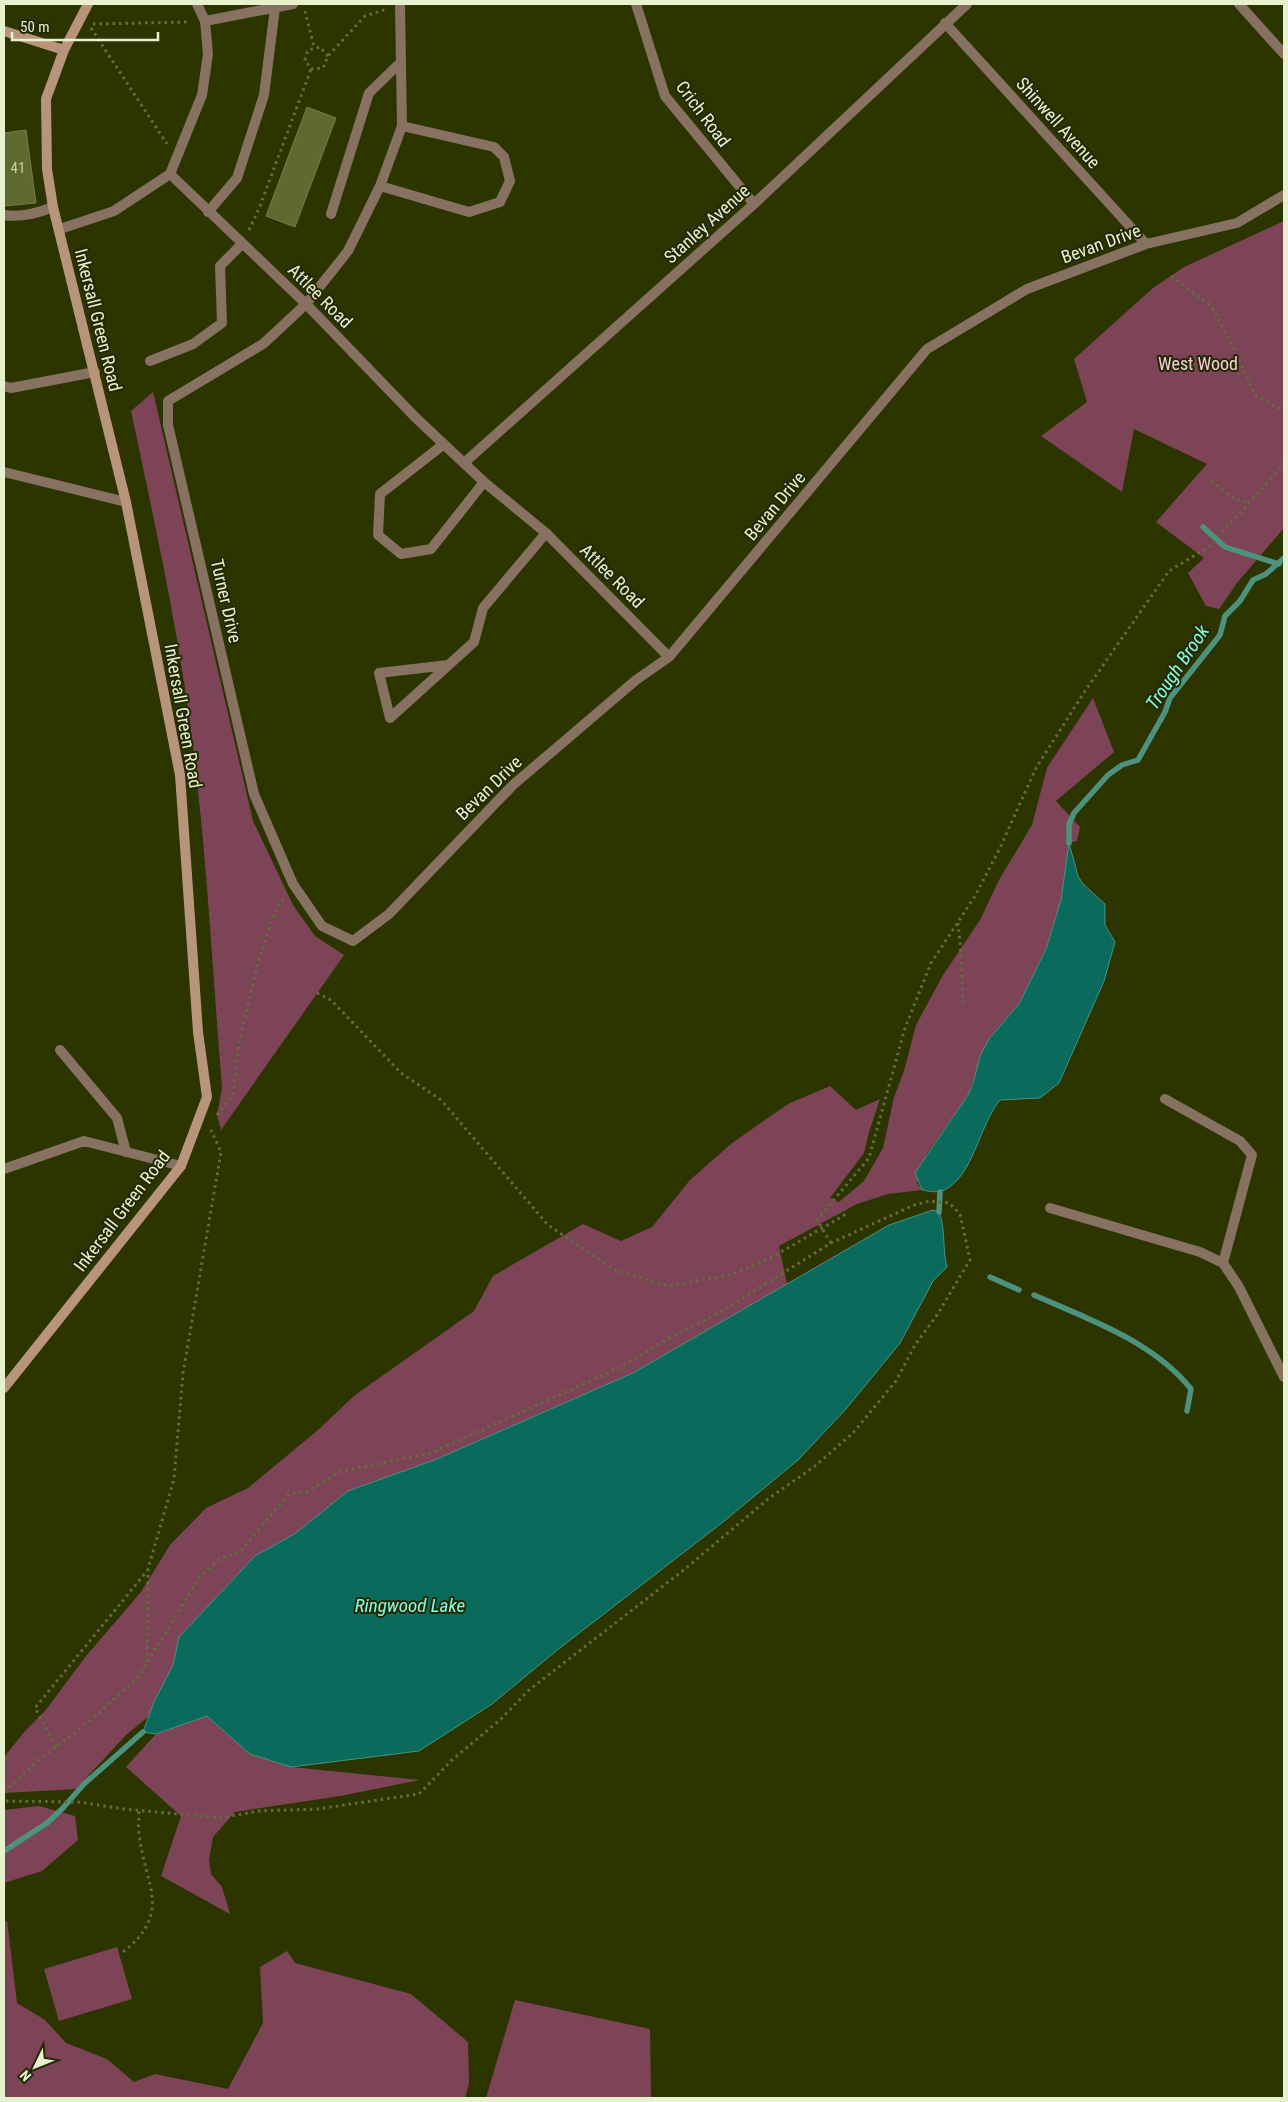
<svg xmlns="http://www.w3.org/2000/svg" width="1288" height="2102" viewBox="0 0 1288 2102" font-family="'Roboto Condensed',sans-serif">
<rect width="100%" height="100%" fill="#2c3400"/>
<path fill="#7d4458" d="M1284 221V528L1237 583 1219 609 1206 606 1188 573 1204 558 1156 522 1207 464 1134 429 1122 492 1041 436 1087 402 1074 359 1153 288 1184 267Z
M153 392 253 821 293 905 315 936 344 955 221 1130 217 1115 222 1088C211 953 205 816 184 682 170 591 150 501 131 411Z
M1093 698 1114 752 1056 801 1080 827 1077 841 1069 843 1061 900 1046 948 1019 1004 989 1039 968 1095 926 1155 917 1183 922 1190 888 1194 857 1204 779 1246 787 1284 633 1373 437 1459 348 1491 296 1533 255 1556 179 1637 173 1665 148 1717 127 1734 76 1789 4 1793V1757L25 1731 45 1711 86 1656 141 1592 170 1545 206 1508 248 1488 318 1430 355 1395 474 1311 493 1276 583 1224 621 1241 652 1227 690 1180 732 1143 788 1104 830 1086 856 1110 880 1099 869 1132 864 1153 830 1198 839 1202 864 1181 883 1148 894 1097 904 1071 916 1025 943 975 980 920 999 880 1032 825 1047 768Z
M207 1716 250 1754 291 1767 420 1780 340 1796 235 1812 213 1837 209 1860 211 1874 222 1887 230 1914 161 1876 181 1816 126 1767 156 1734Z
M39 1806 75 1816 78 1840 42 1871 4 1883V1810Z
M7 1921 17 2003 45 2020 66 2043 107 2059 134 2082 155 2074 228 2089 263 2023 260 1967 287 1951 295 1963 411 1994 468 2042 469 2083 465 2098H4V1922Z
M117 1947 132 1999 59 2021 44 1969Z
M515 2000 650 2029 651 2098H486Z"/>
<path fill="#0a6a5c" stroke="#4d927e" d="M1069 843 1078 876 1083 884 1105 904V925L1115 942 1104 981 1059 1083 1040 1098 1000 1100C979 1125 973 1179 942 1191 937 1193 928 1191 922 1190L915 1173 968 1095 973 1084 980 1056 989 1039 1019 1004 1046 949 1061 900Z
M933 1210 939 1212C946 1229 942 1249 947 1267L933 1281 900 1343 846 1409 798 1460 723 1522 556 1651 492 1704 419 1751 291 1767 250 1754 207 1716 156 1734 143 1732 154 1702 173 1665 179 1637 255 1556 296 1533 348 1491 437 1459 633 1373 889 1225Z"/>
<g fill="none" stroke-linecap="round" stroke-linejoin="round">
<path stroke="#4d927e" stroke-width="5.5" d="M1203 527 1225 547 1279 564
M1069 843V824L1074 813 1108 775 1122 765 1138 760 1165 712 1170 698 1220 635 1225 616 1240 601 1253 580 1266 574 1284 558
M939 1212 940 1192
M990 1277 1019 1290
M1034 1295C1088 1319 1153 1341 1191 1389L1187 1411
M4 1851 47 1823 62 1809 84 1784 143 1732"/>
</g>
<path fill="#5e6a2f" stroke="#73813e" d="M307 107 336 118 295 227 266 216Z
M26 130 36 203 4 206V133Z"/>
<g fill="none" stroke-linecap="round" stroke-linejoin="round">
<path stroke="#656d3e" stroke-width="3" stroke-dasharray="2.5 4" stroke-linecap="butt" d="M305 11 314 47
M93 24 189 22
M91 28 167 144
M328 56 320 47 308 50 305 60 311 69 323 68 328 56 365 16 387 9
M249 230 260 206 311 69
M1171 276 1211 306 1230 340 1255 395 1284 411
M1211 481 1233 498 1250 503
M958 923 961 953 963 1005
M317 993 331 1000 401 1073 441 1100 548 1225 615 1270 669 1286 730 1275 774 1256 848 1213
M217 1115 233 1095 239 1044 258 962 275 912 284 897
M831 1243 817 1220 869 1158 905 1028 931 963 975 896 999 850 1036 768 1085 691 1169 571 1210 546 1284 464
M147 1662 148 1569 174 1479 183 1373 221 1152 211 1130
M56 1747 35 1708 147 1571
M4 1792 37 1761 91 1720 139 1676 199 1578 221 1558 240 1552 289 1494 306 1492 339 1472 431 1453 619 1368 666 1340 719 1313 831 1243 914 1205 930 1201 949 1203 960 1214 970 1260 937 1315 915 1345 896 1381 853 1433 815 1466 768 1499 685 1569 529 1690 501 1719 452 1760 419 1794 317 1809 258 1811 221 1818 124 1809 79 1802 4 1801
M123 1952C174 1912 144 1884 139 1833 138 1825 139 1817 139 1810"/>
<path stroke="#877160" stroke-width="10" d="M208 212 237 178 264 95 275 8
M331 214 369 93 401 62
M4 215C21 218 38 213 53 207
M150 361 193 344 222 323 220 266 242 244
M4 472 126 502
M448 665 379 673 390 718 474 642 483 608 546 533
M60 1050 117 1118 126 1152
M1165 1099 1240 1141 1252 1155 1223 1263
M1050 1208 1200 1252 1223 1263 1239 1287 1284 1377"/>
<path stroke="#877160" stroke-width="10" d="M400 4 402 126 380 186 348 251 306 304 263 344 168 401V425L254 794 293 884 322 926 353 941 389 914 513 785 636 680 669 657 927 349 1027 289 1146 244 1237 223 1284 195
M636 4 665 96 754 204
M1239 4 1284 54
M205 21 293 4
M945 23 1146 244
M170 174 306 304 415 417 484 482 546 533 669 657
M380 186 469 212 500 202 510 181 504 157 494 147 402 126
M60 229 114 211 170 174 202 95 208 54 205 21 197 4
M4 386 11 388 95 372
M444 444 380 494 378 535 401 554 431 549 484 482
M464 463 754 204 967 4
M4 1169 84 1141 181 1166"/>
<path stroke="#b8957a" stroke-width="10" d="M4 31 64 50
M4 1388 181 1166 207 1097 198 1032 180 775 126 502 53 207 47 169 46 99 64 50 88 4"/>
</g>
<g text-anchor="middle" stroke-width="4" stroke-linejoin="round" paint-order="stroke">
<g font-size="15" fill="#c6cfa6">
<text x="18" y="173">41</text>
</g>
<g font-size="18" fill="#e8f1ce" stroke="#232905">
<text transform="translate(703 114) rotate(53)" y="6">Crich Road</text>
<text transform="translate(1058 123) rotate(48)" y="6">Shinwell Avenue</text>
<text transform="translate(707 224) rotate(-42)" y="6">Stanley Avenue</text>
<text transform="translate(1101 244) rotate(-20)" y="6">Bevan Drive</text>
<text transform="translate(320 296) rotate(45)" y="6">Attlee Road</text>
<text transform="translate(98 320) rotate(76)" y="6">Inkersall Green Road</text>
<text transform="translate(775 506) rotate(-50)" y="6">Bevan Drive</text>
<text transform="translate(612 576) rotate(45)" y="6">Attlee Road</text>
<text transform="translate(226 601) rotate(77)" y="6">Turner Drive</text>
<text transform="translate(183 716) rotate(80)" y="6">Inkersall Green Road</text>
<text transform="translate(489 788) rotate(-44)" y="6">Bevan Drive</text>
<text transform="translate(122 1211) rotate(-53)" y="6">Inkersall Green Road</text>
</g>
<g font-size="18" fill="#f4ced9" stroke="#232905">
<text x="1198" y="370">West Wood</text>
</g>
<g font-size="19" font-style="italic" fill="#86fce4" stroke="#232905">
<text transform="translate(1177 667) rotate(-56)" y="7">Trough Brook</text>
<text x="410" y="1612">Ringwood Lake</text>
</g>
</g>
<rect width="1288" height="2102" fill="none" stroke="#e8f1ce" stroke-width="10"/>
<g transform="translate(35 2067) rotate(227)" stroke="#232905" stroke-width="4" paint-order="stroke">
<path d="M0-4L9 19L0 12L-9 19Z" fill="#e8f1ce"/>
<text y="-8" font-size="14" font-weight="bold" text-anchor="middle" fill="#e8f1ce">N</text>
</g>
<path d="M12 32v8h146v-8" fill="none" stroke="#e8f1ce" stroke-width="2.5"/>
<text x="20" y="32" font-size="15" fill="#e8f1ce" stroke="#232905" stroke-width="4" paint-order="stroke">50 m</text>
</svg>
